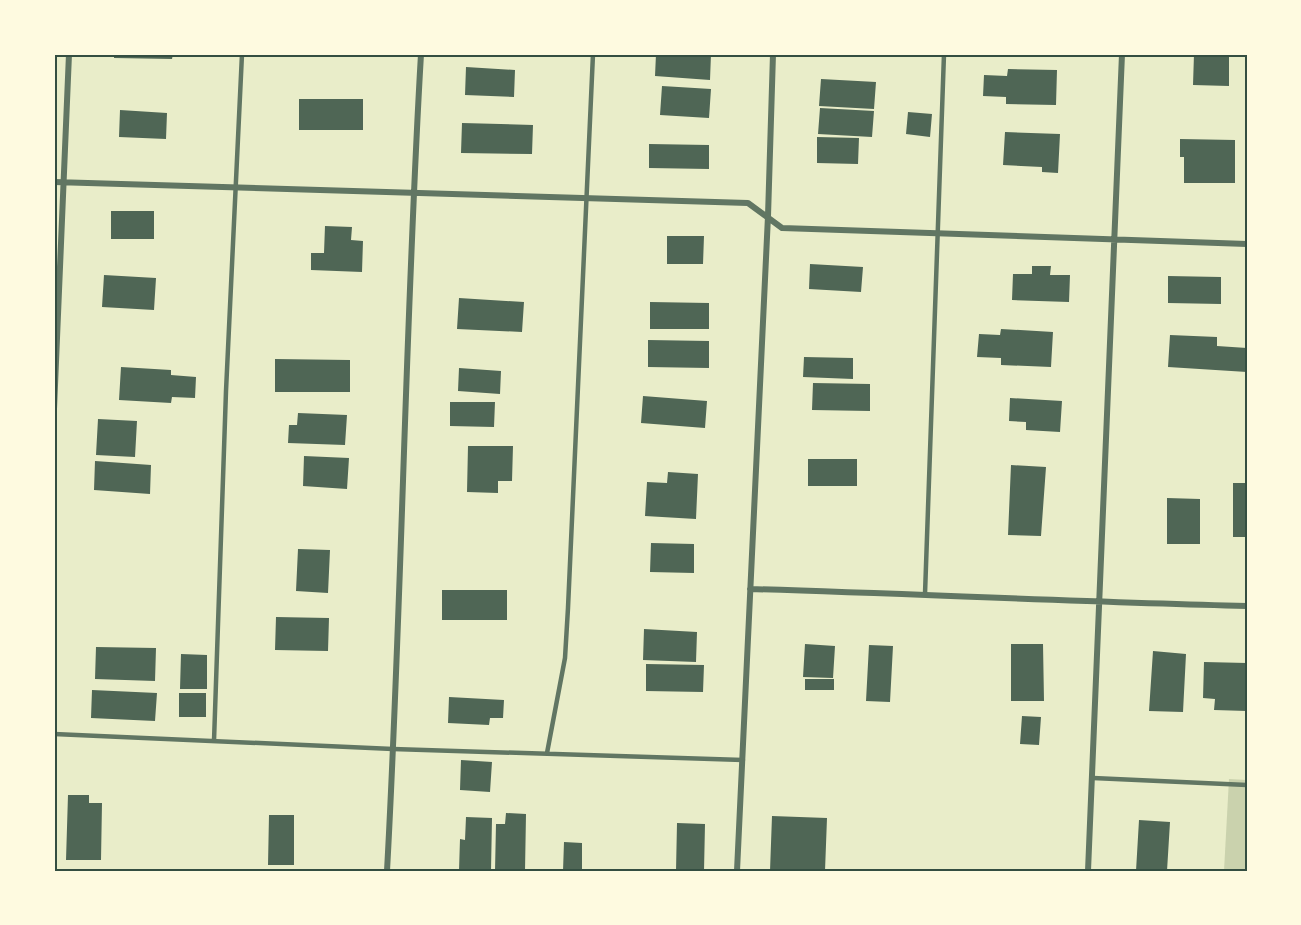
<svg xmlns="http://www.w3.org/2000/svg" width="1301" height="925" viewBox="0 0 1301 925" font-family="'IBM Plex Sans',sans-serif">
<rect width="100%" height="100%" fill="#e9edc9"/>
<path fill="#cad2ad" d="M1229 779 1247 780V871H1224Z"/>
<path fill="#4f6655" d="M114 54H173L172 59 114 58Z
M456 54H552V57H456Z
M656 54H711L710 80 655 76Z
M1194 54H1229V86L1193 85Z
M466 67 515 70 514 97 465 95Z
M1008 69 1057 70 1056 105 1006 104V97L983 96 984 75 1007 76Z
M821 79 876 82 874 109 819 106Z
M662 86 711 89 709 118 660 115Z
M299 99H363V130H299Z
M820 108 874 111 872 137 818 134Z
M120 110 167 113 166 139 119 137Z
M908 112 932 114 930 137 906 134Z
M462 123 533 125 532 154 461 153Z
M1005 132 1060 134 1058 173 1042 172V167L1003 165Z
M817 137 859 138 858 164 817 163Z
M1180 139 1235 140V183H1184V157H1180Z
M649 144 709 145V169L649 168Z
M111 211H154V239H111Z
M325 226 352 227 351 240 363 241 362 272 311 270V253H324Z
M667 236H704L703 264H667Z
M810 264 863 267 861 292 809 289Z
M1032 266H1051L1050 275H1070L1069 302 1012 300 1013 274H1032Z
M104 275 156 278 154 310 102 307Z
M1168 276 1221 277V304L1168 303Z
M459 298 524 302 522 332 457 329Z
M650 302 709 303V329H650Z
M1001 329 1053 332 1051 367 1001 365V358L977 357 979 334 1000 335Z
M1170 335 1217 337V346L1247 348V372L1168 367Z
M648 340 709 341V368L648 367Z
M804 357 853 358V379L803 377Z
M275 359 350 360V392H275Z
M121 367 171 370V375L196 377 195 398 172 397 171 403 119 400Z
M459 368 501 371 500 394 458 391Z
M813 383 870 384V411L812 410Z
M643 396 707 401 705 428 641 423Z
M1010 398 1062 401 1060 432 1026 430V422L1009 421Z
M450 402H495L494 427 450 426Z
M298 413 347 415 345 445 288 443 289 425H297Z
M98 419 137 421 135 457 96 455Z
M468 446H513L512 481H498V493L467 492Z
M304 456 349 458 347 489 303 486Z
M808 459H857V486H808Z
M95 461 151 465 150 494 94 490Z
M1011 465 1046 467 1041 536 1008 535Z
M668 472 698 474 696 519 645 516 647 482 667 483Z
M1233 483H1247V537H1233Z
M1167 498 1200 499V544H1167Z
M651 543 694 544V573L650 572Z
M298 549 330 550 328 593 296 591Z
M442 590H507V620H442Z
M276 617 329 618 328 651 275 650Z
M644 629 697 632 696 662 643 660Z
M805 644 835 646 833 678 803 677Z
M1011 644H1043L1044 701H1011Z
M869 645 893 646 890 702 866 701Z
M96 647 156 648 155 681 95 679Z
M1153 651 1186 654 1183 712 1149 711Z
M181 654 207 655V689H180Z
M1204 662 1247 663V711L1214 710 1215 699 1203 698Z
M646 664 704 665 703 692 646 691Z
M805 679H834V690H805Z
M92 690 157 693 155 721 91 718Z
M179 693H206V717H179Z
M449 697 504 700 503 718H490L489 725 448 723Z
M1022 716 1041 717 1039 745 1020 744Z
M461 760 492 762 490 792 460 790Z
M68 795H89V803H102L101 860H66Z
M506 813 526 814 525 871H495L496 824H505Z
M269 815H294V865H268Z
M772 816 827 818 825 871H770Z
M466 817 492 818 491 871H459L460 839 465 840Z
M1139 820 1170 822 1167 871H1136Z
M677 823 705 824 704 871H676Z
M564 842 582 843V871H563Z"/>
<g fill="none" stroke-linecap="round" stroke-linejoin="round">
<path stroke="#617663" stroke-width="4.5" d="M925 594 944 54
M54 734 393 749 743 760
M214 741 226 391 242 54
M547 753 565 658 568 608 593 54
M1093 778 1247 785"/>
<path stroke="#617663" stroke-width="6" d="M54 182 748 203 782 228 1247 244
M54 409 69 54
M750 589C916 594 1081 602 1247 606
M387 871C402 599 405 326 421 54
M737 871 768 216 773 54
M1088 871 1122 54"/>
</g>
<rect width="1301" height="925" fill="none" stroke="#fefae0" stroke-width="111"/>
<rect x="56" y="56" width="1190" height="814" fill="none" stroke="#344e41" stroke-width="2"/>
</svg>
